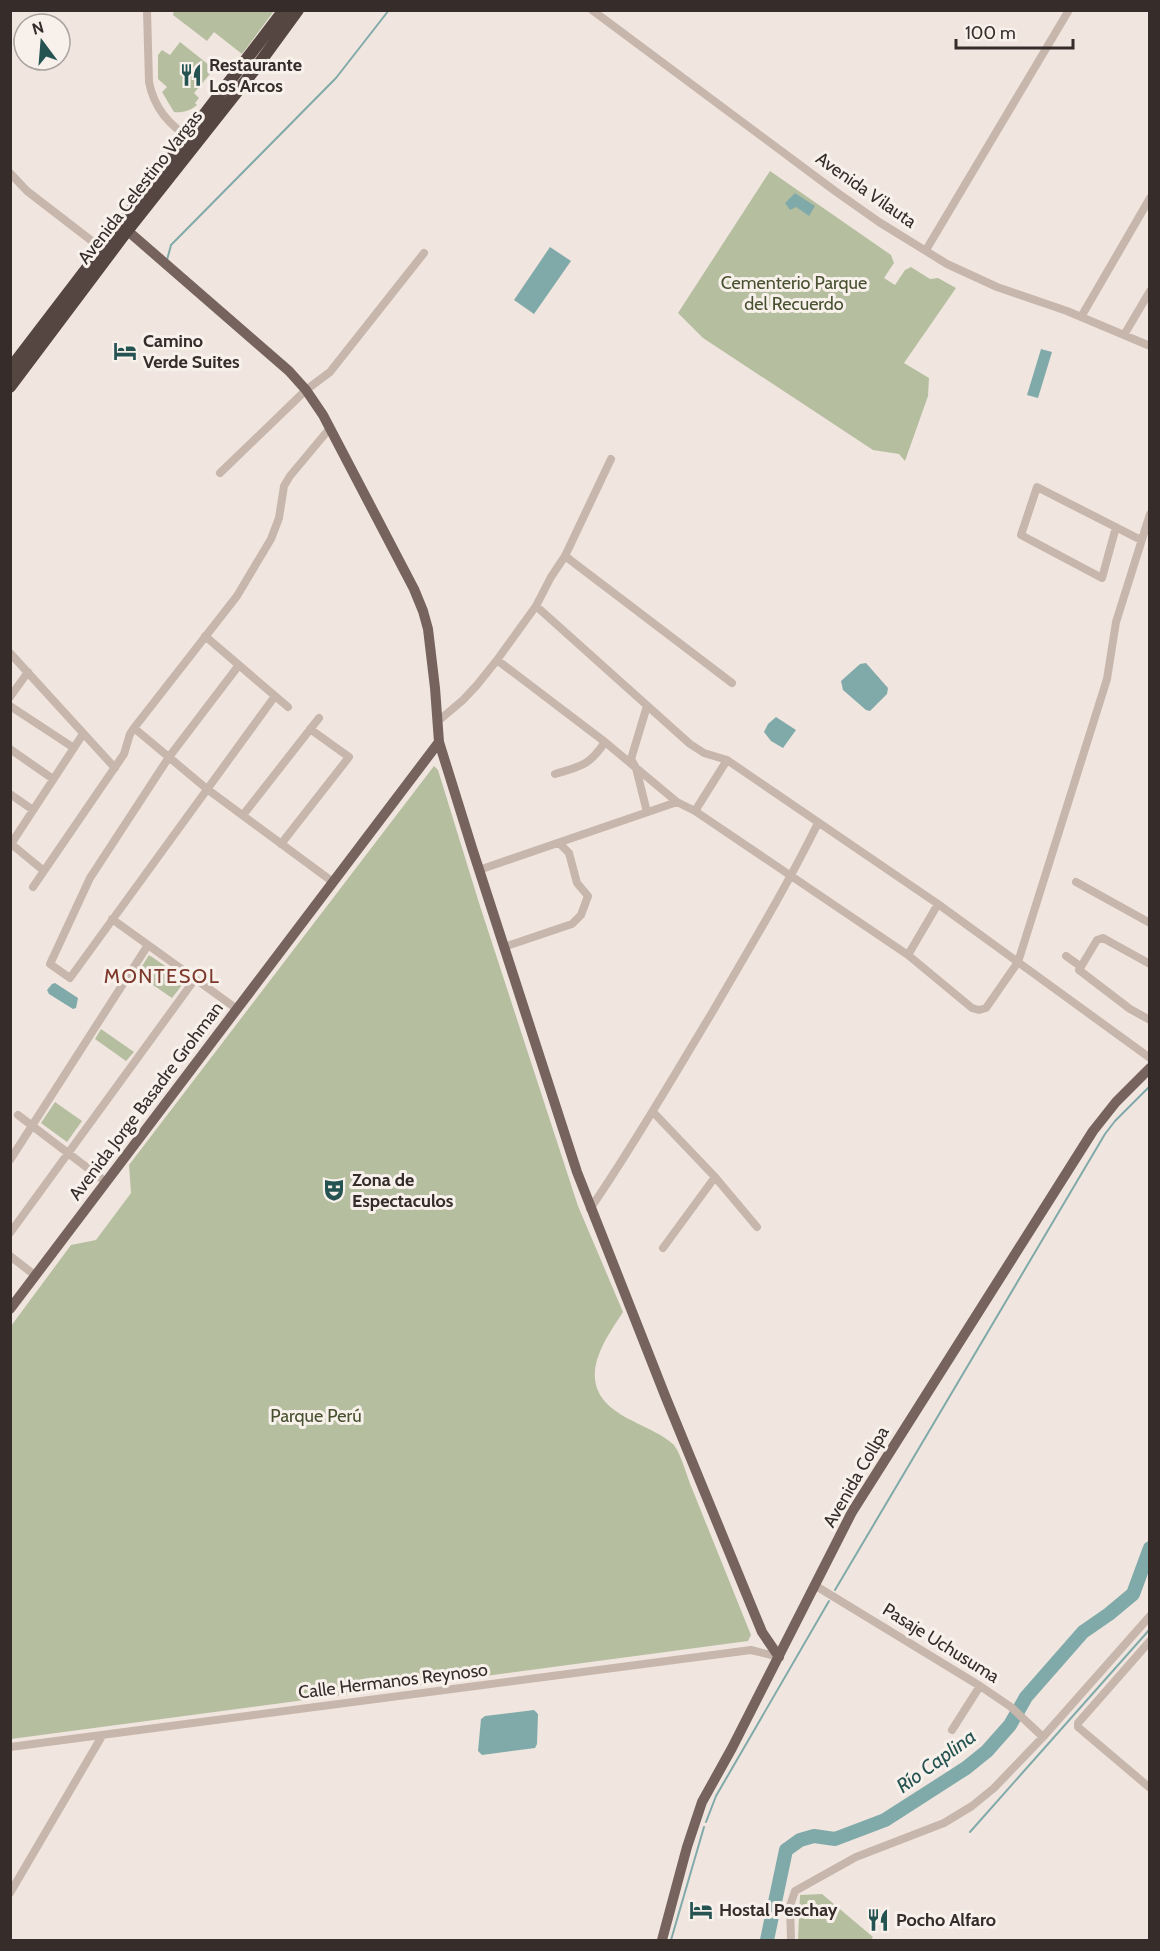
<svg xmlns="http://www.w3.org/2000/svg" width="1160" height="1951" viewBox="0 0 1160 1951" font-family="Cabin,sans-serif">
<rect width="100%" height="100%" fill="#f0e6df"/>
<path fill="#b6bea0" d="M174 10H274V11L242 54 214 32 207 41 173 15Z
M180 42 214 69 194 93 199 98 195 103 197 105C190 111 182 113 174 112L162 92 167 87 158 79V55L162 50 170 55Z
M770 171 891 255 894 263 884 278 895 285 905 270 911 267 930 279 938 278 956 288 904 363 929 378 928 396 905 461 899 454 873 450 703 338 678 313Z
M434 766 438 770 480 906 578 1206 623 1312C611 1331 593 1355 595 1379 599 1417 650 1423 673 1444 680 1451 687 1476 691 1486 711 1536 731 1585 751 1635L748 1641 11 1739V1326L71 1245 96 1240 131 1193 129 1165Z
M149 955 186 980 172 998 137 974Z
M101 1029 134 1052 126 1061 95 1039Z
M55 1102 82 1121 67 1142 41 1123Z
M822 1894 873 1937 871 1940H798L800 1895Z"/>
<path fill="#80aaa9" d="M795 193 815 206 809 216 796 207 790 210 785 203Z
M550 247 571 261 534 314 514 300Z
M1041 349 1052 352 1038 398 1027 395Z
M866 663 888 688 887 694 870 711 866 710 843 690 841 681 860 664Z
M776 717 796 730 783 748 771 741 764 732 768 724Z
M55 983 78 998 76 1008 73 1009 49 994 47 990 52 984Z
M534 1710 538 1714 537 1744 535 1748 482 1755 478 1751 481 1719 485 1716Z"/>
<g fill="none" stroke-linecap="round" stroke-linejoin="round">
<path stroke="#80aaa9" stroke-width="2" d="M167 260 171 245 336 78 389 10
M835 1590 1105 1134 1115 1121 1150 1086
M706 1822 716 1796 829 1601
M970 1832 1150 1629
M671 1940 704 1827"/>
<path stroke="#80aaa9" stroke-width="14" d="M767 1940 786 1850 800 1840 814 1836 835 1839 885 1820 966 1768 987 1751 1010 1725 1026 1697 1083 1632 1109 1614 1133 1594 1150 1548"/>
<path stroke="#c7b6ac" stroke-width="8" d="M147 10 149 82C154 108 169 125 191 139
M592 10 835 191 879 222 947 264 997 287 1067 311 1150 346
M10 173 27 191 101 248
M926 250 1069 10
M1081 317 1150 198
M1124 335 1150 291
M220 473 306 390 330 372 424 253
M1116 527 1102 578 1021 535 1037 487 1141 540
M565 556 732 683
M536 606 690 744 704 753 727 760 938 904 1150 1058
M205 636 288 707
M10 653 115 768
M497 660 605 742 677 802 695 811 908 955 972 1008 979 1010 986 1008 1018 962 1107 679 1116 622 1150 514
M239 665 169 757 90 878 50 964 70 978 275 696
M10 697 28 672
M10 706 74 748
M437 722 463 700 477 685 497 660 536 606 551 577 565 556 611 459
M134 728 207 789 333 882
M10 749 53 779
M555 774C581 766 589 766 605 742
M10 794 33 810
M695 811 727 760
M647 812 636 768 631 759 647 706
M243 815 319 718
M10 843 44 871
M11 844 83 734
M281 844 349 757 310 729
M479 870 677 802
M1076 882 1150 923
M33 887 124 754 130 734 134 728 237 596 271 539 279 518 284 486 290 476 330 428
M112 919 237 1009
M504 947 572 924 581 915 588 896 577 883 569 853 559 843
M908 955 938 904
M1066 956 1080 966
M1150 964 1103 938 1097 940 1079 970 1130 1009 1150 1020
M653 1112 715 1177 757 1227
M18 1115 106 1182
M10 1160 148 945
M590 1209C634 1145 673 1077 713 1011 749 949 786 888 818 823
M10 1233 195 979
M663 1248 715 1177
M10 1256 36 1276
M816 1586 980 1686 1011 1707 1043 1737
M1150 1641 1078 1723V1727L1150 1788
M952 1730 980 1686
M10 1747 751 1650 779 1657
M10 1893 102 1736
M791 1940 790 1906 795 1891 856 1857 944 1823 972 1806 994 1788 1043 1737 1150 1616"/>
<path stroke="#76635d" stroke-width="10" d="M121 225 289 371 306 390 323 415 414 589 423 611 428 629 435 688 439 742 472 848 577 1172 666 1398 762 1632 779 1657
M10 1309 439 742
M662 1940 687 1847 702 1802 732 1748 852 1512 1093 1131 1116 1102 1150 1068"/>
<path stroke="#564642" stroke-width="12" d="M10 369 284 10
M10 387 127 231 255 69 298 10"/>
</g>
<defs>
<g id="restaurant-bare" transform="scale(1.8)"><path d="M-5-6h1v4h1v-4h1v4h1v-4h1v5L-1.5 .5V6h-2V.5L-5-1ZM5-6V6H3V1.5H1.5Q1.5-4 5-6Z" fill="#245352" stroke="#f8f1eb" stroke-width="2.5" paint-order="stroke"/></g>
<g id="hotel-bare" transform="scale(1.8)"><path d="M-6-4.5h1.5V1H6V5H4.5V3h-9V5H-6ZM-4 0a1.8 1.8 0 1 1 3.6 0ZM.5 0V-2.5h3Q6-2.5 6 0Z" fill="#245352" stroke="#f8f1eb" stroke-width="2.5" paint-order="stroke"/></g>
<g id="theatre-bare" transform="scale(1.8)"><path d="M-5-5.5Q0-4 5-5.5V0Q5 5 0 6Q-5 5-5 0ZM-3.3-2.5H-1v1.5H-3.3ZM1-2.5H3.3v1.5H1ZM-2.8 1Q0 5.5 2.8 1Z" fill="#245352" stroke="#f8f1eb" stroke-width="2.5" paint-order="stroke"/></g>
</defs>
<g fill-rule="evenodd">
<use href="#restaurant-bare" x="191" y="75"/>
<use href="#hotel-bare" x="125" y="351"/>
<use href="#theatre-bare" x="334" y="1190"/>
<use href="#hotel-bare" x="701" y="1910"/>
<use href="#restaurant-bare" x="878" y="1920"/>
</g>
<g text-anchor="middle" stroke-width="6" stroke-linejoin="round" paint-order="stroke">
<g font-size="18" font-weight="bold" fill="#362d2a" stroke="#f8f1eb" text-anchor="start">
<text x="209" y="71">Restaurante<tspan x="209" dy="21">Los Arcos</tspan></text>
<text x="143" y="347">Camino<tspan x="143" dy="21">Verde Suites</tspan></text>
<text x="352" y="1186">Zona de<tspan x="352" dy="21">Espectaculos</tspan></text>
<text x="719" y="1916">Hostal Peschay</text>
<text x="896" y="1926">Pocho Alfaro</text>
</g>
<g font-size="18" fill="#362d2a" stroke="#f8f1eb">
<text transform="translate(140 187) rotate(-52)" y="6">Avenida Celestino Vargas</text>
<text transform="translate(866 190) rotate(35)" y="6">Avenida Vilauta</text>
<text transform="translate(146 1101) rotate(-53)" y="6">Avenida Jorge Basadre Grohman</text>
<text transform="translate(856 1477) rotate(-60)" y="6">Avenida Collpa</text>
<text transform="translate(941 1643) rotate(32)" y="6">Pasaje Uchusuma</text>
<text transform="translate(393 1681) rotate(-7)" y="6">Calle Hermanos Reynoso</text>
</g>
<g font-size="18" fill="#485130" stroke="#f8f1eb">
<text x="794" y="289">Cementerio Parque<tspan x="794" dy="21">del Recuerdo</tspan></text>
<text x="316" y="1422">Parque Perú</text>
</g>
<g font-size="20" letter-spacing="1.5" fill="#7c382b" stroke="#f8f1eb">
<text x="162" y="983">MONTESOL</text>
</g>
<g font-size="20" font-style="italic" fill="#245352" stroke="#f8f1eb">
<text transform="translate(936 1761) rotate(-36)" y="7">Río Caplina</text>
</g>
</g>
<rect width="1160" height="1951" fill="none" stroke="#362d2a" stroke-width="24"/>
<g transform="translate(42 42) rotate(344)"><circle r="28" fill="#f8f1eb" stroke="#aaa39e" stroke-width="1.5"/>
<path d="M0-4.5L10 22L0 15L-10 22Z" fill="#245352"/>
<text y="-9" font-size="16" font-weight="bold" text-anchor="middle" fill="#362d2a">N</text>
</g>
<path d="M956 39v9h117v-9" fill="none" stroke="#362d2a" stroke-width="3"/>
<text x="965" y="39" font-size="18" fill="#362d2a" stroke="#f8f1eb" stroke-width="4.5" paint-order="stroke">100 m</text>
</svg>
